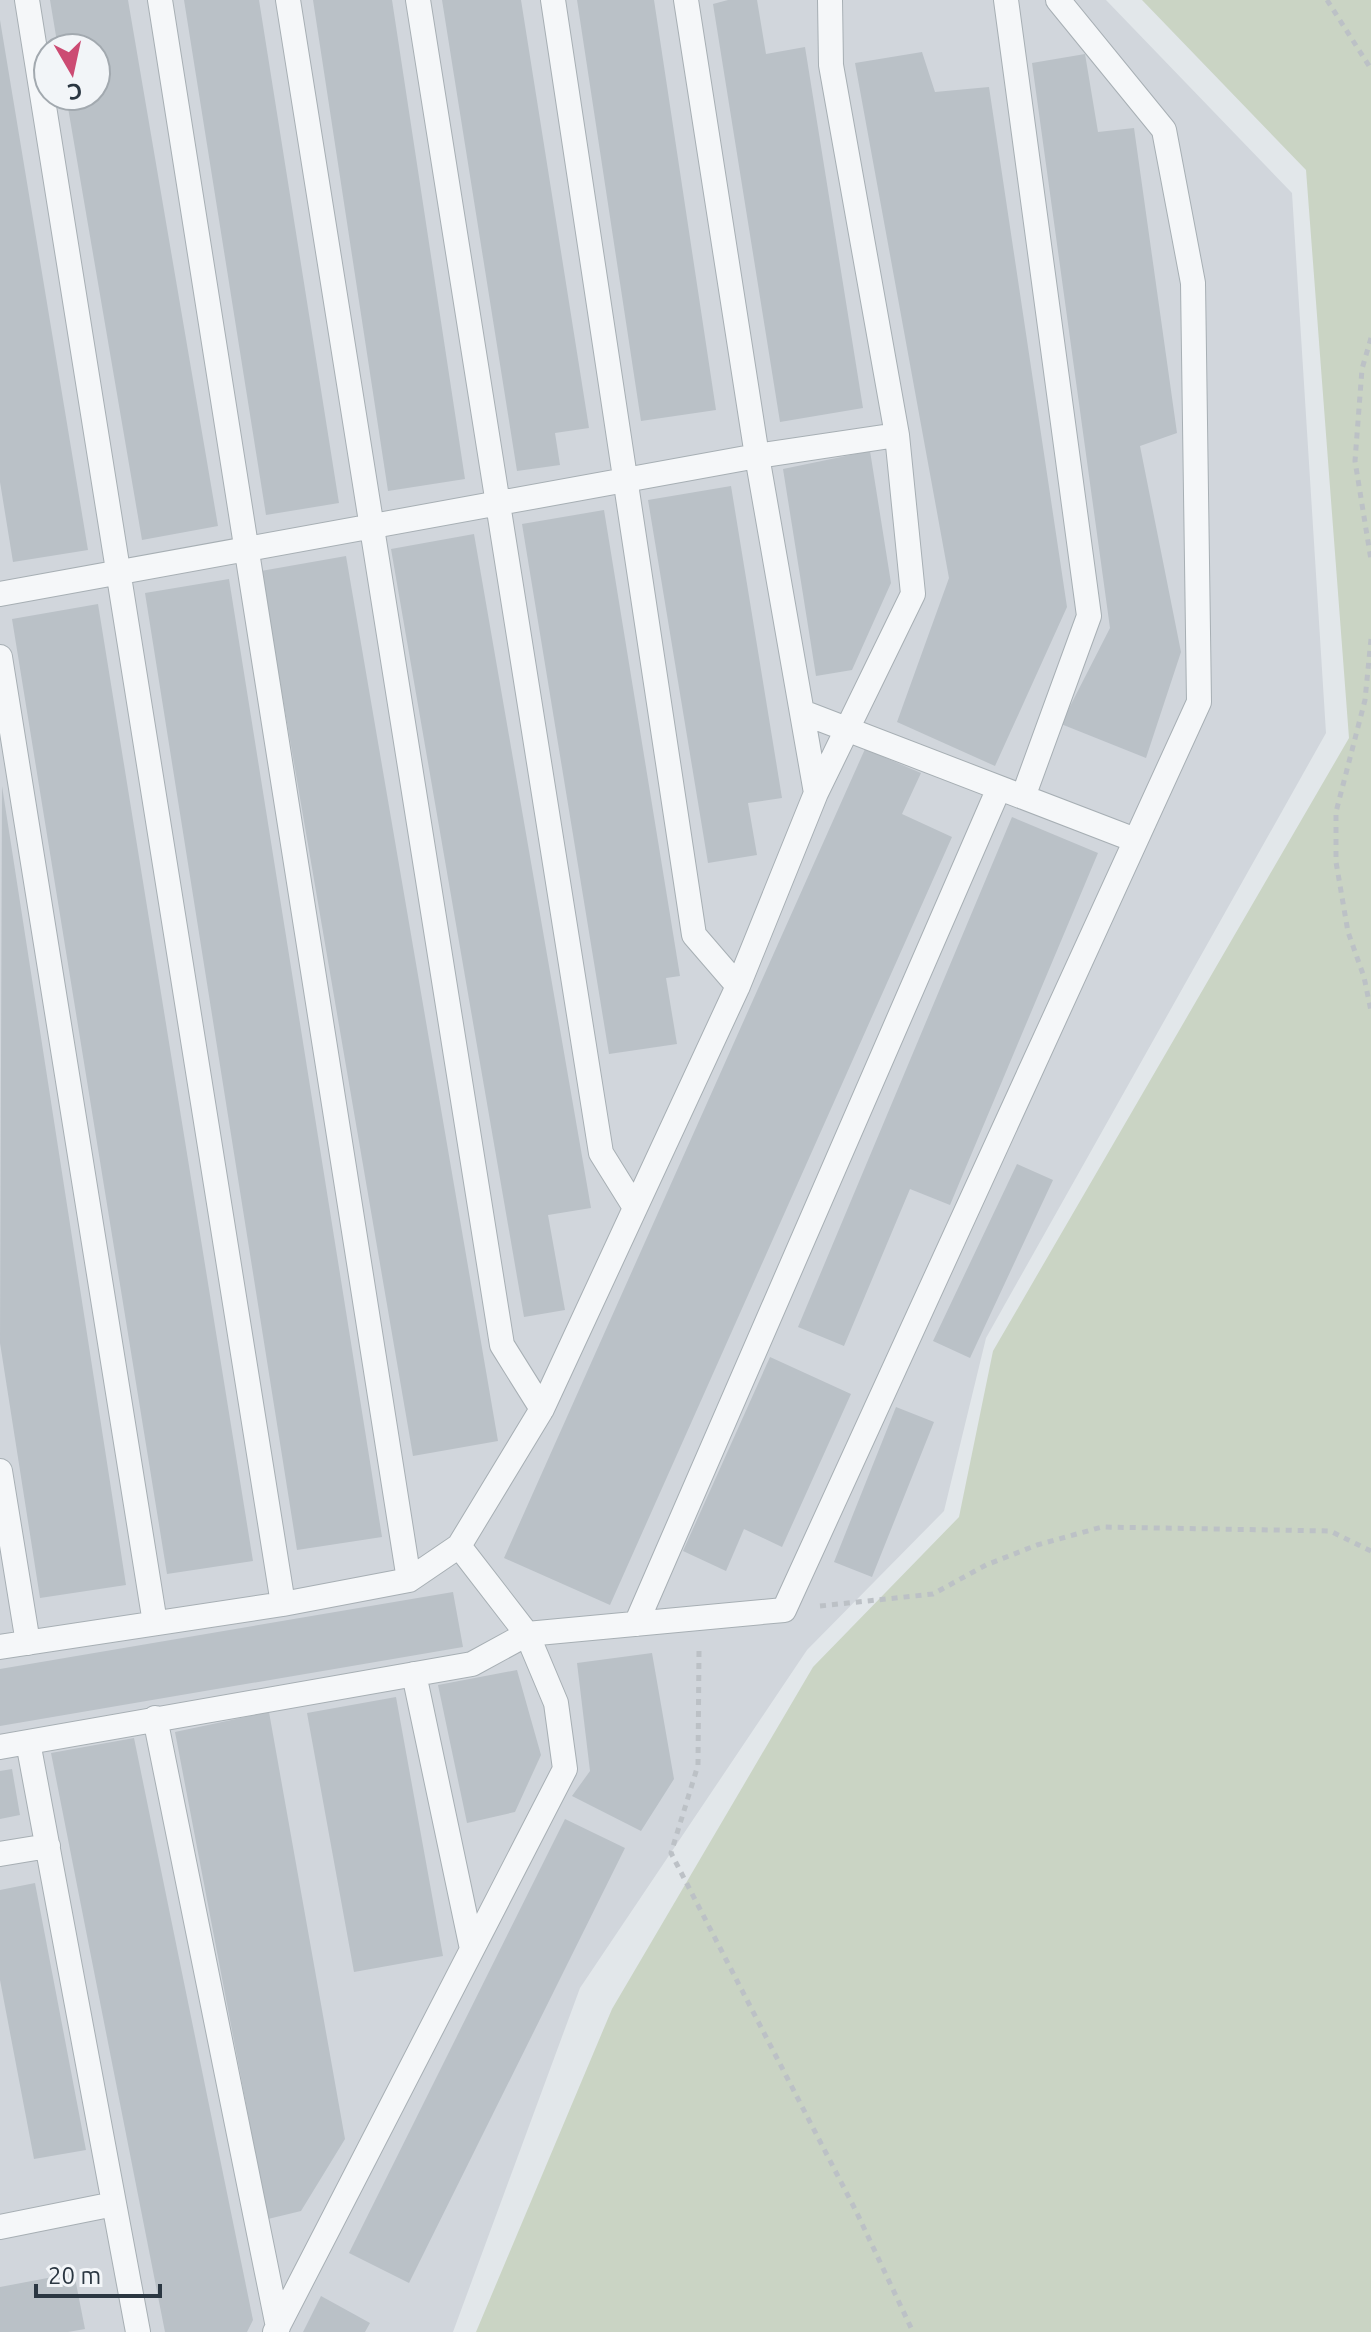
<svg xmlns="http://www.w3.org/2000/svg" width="1371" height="2332" viewBox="0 0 1371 2332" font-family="Ubuntu,sans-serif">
<rect width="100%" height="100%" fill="#e2e7ea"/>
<path fill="#d1d6dc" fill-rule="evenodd" d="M0 0H1106L1292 193 1326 733 986 1338 944 1511 807 1650 580 1988 453 2332H0ZM48 48H96V96H48Z"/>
<path fill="#cad4c4" d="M1142 0H1371V2332H476L612 2009 813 1667 959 1517 993 1351 1349 738 1306 170Z"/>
<path fill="#bac1c7" d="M50 0H128L218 526 142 540 66 96H96V48H58Z
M184 0H259L339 503 266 515Z
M313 0H392L465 479 388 491Z
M442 0H521L589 428 555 433 560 465 517 471Z
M577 0H654L716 410 641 421Z
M728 0H757L766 54 805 47 863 408 780 422 713 4Z
M0 20 88 550 13 562 0 482Z
M922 52 935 92 989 87 1067 607 995 766 897 722 949 578 855 63Z
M1085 54 1098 132 1134 128 1177 433 1140 446 1181 652 1146 758 1061 724 1110 628 1032 63Z
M870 451 891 583 852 670 816 676 783 469Z
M731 486 782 798 748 803 757 855 708 863 648 500Z
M604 510 680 976 666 978 677 1044 609 1054 522 524Z
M474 534 591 1208 548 1215 565 1310 524 1317 391 549Z
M346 556 498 1441 413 1456 261 571Z
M229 579 382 1537 297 1550 145 593Z
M98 604 253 1561 167 1574 12 619Z
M865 749 921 773 902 814 952 837 610 1605 504 1558Z
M2 786 126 1585 40 1598 0 1343Z
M1012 817 1098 853 950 1205 910 1189 844 1346 798 1327Z
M1017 1164 1053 1180 970 1358 933 1341Z
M770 1357 851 1394 782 1547 744 1529 726 1571 683 1551Z
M896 1407 934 1422 872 1577 834 1562Z
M453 1592 463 1647 0 1726V1669Z
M652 1653 674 1779 641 1831 572 1796 590 1771 577 1663Z
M517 1670 541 1755 515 1812 467 1823 438 1685Z
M396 1697 443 1956 354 1972 307 1713Z
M269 1712 345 2139 301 2211 268 2219 175 1732Z
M134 1738 253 2320 247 2332H165L51 1753Z
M12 1769 20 1815 0 1819V1771Z
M565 1819 625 1848 409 2283 349 2253Z
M35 1883 86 2150 34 2159 0 1980V1890Z
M74 2273 85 2329 68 2332H0V2287Z
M321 2296 370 2323 365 2332H303Z"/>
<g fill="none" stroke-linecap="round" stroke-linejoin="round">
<g stroke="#a7afb4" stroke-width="26">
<path id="service" d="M27 0 283 1604
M160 0 409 1580
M288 0 502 1345 542 1409
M418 0 601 1153 634 1206
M553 0 694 935 738 986
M1006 0 1089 616 1023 797
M0 594 757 456 897 435
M0 657 155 1623
M802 712 1135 840
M816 793 913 594 897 435 831 65 830 0
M0 1471 28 1643
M636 1624 999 788
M0 1647 283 1604 409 1580 459 1546 542 1409 738 986 816 793 757 456 686 0
M414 1674 472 1949
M155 1718 278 2327
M28 1742 138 2332
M0 1747 472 1664 527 1634 784 1610 1199 702 1193 283 1164 130 1058 0
M0 1854 48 1846
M0 2227 114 2204
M275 2332 565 1769 556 1703 527 1634 459 1546"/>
</g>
<path stroke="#bcc1c6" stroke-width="5" stroke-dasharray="6 6" stroke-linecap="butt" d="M1327 0 1371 69
M1371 338 1362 369 1355 461 1371 560
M1371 639 1365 700 1336 812V862L1348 932 1364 977 1371 1011
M820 1606 933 1594 986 1565 1037 1545 1102 1527 1330 1531 1371 1551
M699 1651 698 1765 671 1853 856 2211 913 2332"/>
<use href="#service" stroke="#f5f7f9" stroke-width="24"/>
</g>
<g transform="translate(72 72) rotate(171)"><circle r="38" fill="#f2f5f8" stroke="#a2a9af" stroke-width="2"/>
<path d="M0-6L14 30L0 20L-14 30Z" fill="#cc4b73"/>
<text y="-12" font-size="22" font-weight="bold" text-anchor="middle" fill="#2b3742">С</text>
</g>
<path d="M36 2284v12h124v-12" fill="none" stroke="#2b3742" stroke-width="4"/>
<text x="48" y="2284" font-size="24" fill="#2b3742" stroke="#f2f5f8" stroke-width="6" paint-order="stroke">20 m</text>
</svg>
